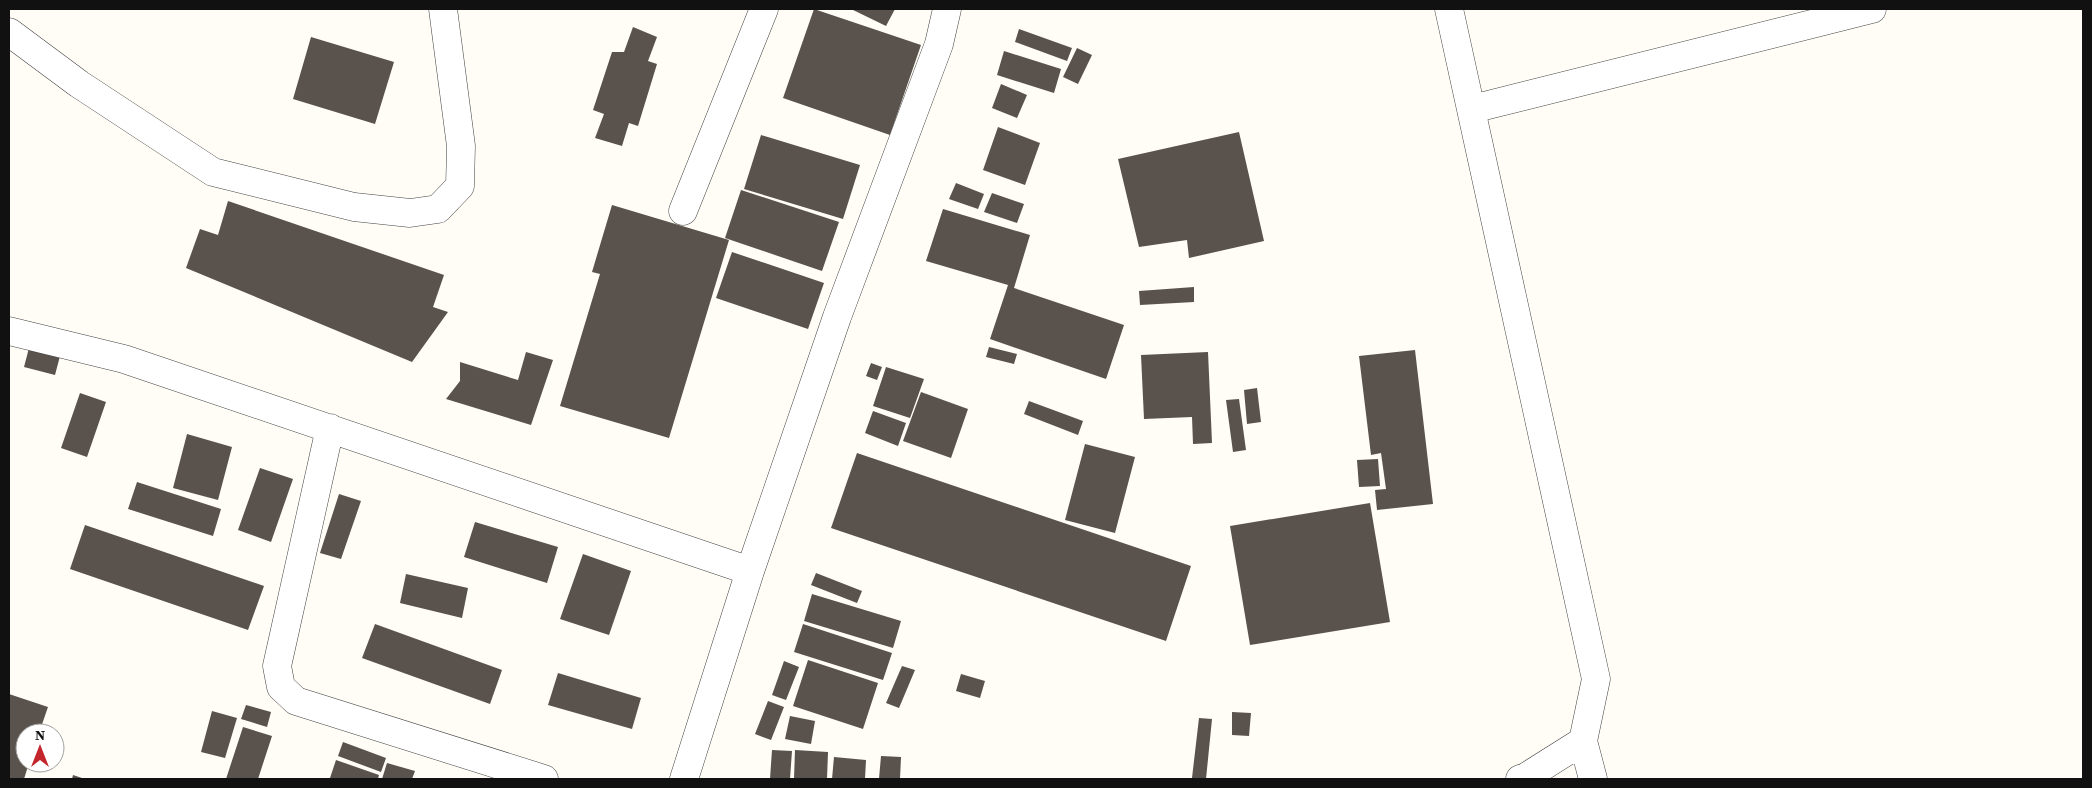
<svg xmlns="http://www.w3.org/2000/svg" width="2092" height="788" viewBox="0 0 2092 788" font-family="'Source Serif 4',serif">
<rect width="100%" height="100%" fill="#fffdf5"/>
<path fill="#5a524d" d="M814 9 921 45 890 135 783 98Z
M851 9H895L886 26Z
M633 27 657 37 648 61 657 64 638 126 629 123 622 146 595 138 604 114 593 110 612 52H624Z
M1019 29 1072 48 1067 61 1015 42Z
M311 37 394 62 375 124 293 99Z
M1077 48 1092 55 1078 84 1063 77Z
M1004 51 1061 69 1054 93 997 75Z
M1001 84 1027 95 1017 118 992 108Z
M998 127 1040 143 1025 185 983 170Z
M1239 132 1264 241 1189 258 1187 240 1139 247 1118 159Z
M761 135 860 165 843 219 744 189Z
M956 183 984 194 978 209 949 199Z
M741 190 839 222 822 271 725 238Z
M992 193 1024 204 1017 223 984 212Z
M228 201 444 275 433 307 448 312 412 362 186 268 200 229 218 235Z
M612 205 729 240 669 438 560 406 600 274 592 272Z
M943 209 1030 235 1014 288 1124 325 1106 379 990 339 1008 285 926 261Z
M732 252 824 283 808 329 716 298Z
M1194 287V302L1140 305 1139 291Z
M989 347 1017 354 1014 364 986 357Z
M29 348 60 356 55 375 24 367Z
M1415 350 1433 504 1377 510 1375 490 1386 489 1381 453 1371 455 1359 356Z
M526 352 553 360 531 425 446 399 460 381V362L518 380Z
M1208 352 1212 443 1193 444 1192 417 1144 419 1141 355Z
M871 363 882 367 877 380 866 376Z
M886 367 924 379 910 418 873 406Z
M1257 388 1261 422 1247 424 1244 390Z
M921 392 968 409 951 458 903 441Z
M80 393 106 402 87 457 61 448Z
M1239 399 1246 450 1233 452 1226 400Z
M1029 401 1083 421 1078 435 1024 414Z
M873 411 906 423 898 446 865 433Z
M187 434 232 447 218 500 173 488Z
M1085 444 1135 457 1115 533 1065 520Z
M857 453 1191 566 1166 641 831 528Z
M1378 459 1380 486 1359 487 1357 460Z
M260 468 293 479 271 542 238 530Z
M137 482 221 509 213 536 128 509Z
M339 494 361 501 341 559 320 553Z
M1370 503 1390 622 1250 645 1230 526Z
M475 522 558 547 547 583 464 557Z
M85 525 264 586 248 630 70 569Z
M583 554 631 571 609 635 560 619Z
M816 573 862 591 857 603 811 585Z
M406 574 468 588 462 618 400 603Z
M812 594 901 621 893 648 804 621Z
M375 624 502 670 490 704 362 658Z
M803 624 892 653 883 680 794 652Z
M808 660 878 683 863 729 793 706Z
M784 661 799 667 786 700 772 695Z
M902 666 915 670 899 708 886 703Z
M558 673 641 698 632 729 548 705Z
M961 674 985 681 980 698 956 691Z
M9 694 48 707 39 733H25V763H29L24 779H9Z
M768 701 784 707 771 740 755 734Z
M246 705 271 712 267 727 241 719Z
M212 711 237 718 225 758 201 752Z
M1232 712 1251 713 1249 736 1232 735Z
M790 716 815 721 811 744 785 739Z
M1199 718 1212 719 1206 779 1192 778Z
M243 727 272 736 258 779H226Z
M343 742 386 758 381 772 338 756Z
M772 750 792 751 790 779H770Z
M795 750 828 752 827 779H794Z
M881 756 901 757 900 779H879Z
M834 757 866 760 865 779H832Z
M336 760 379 775 378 779 330 778Z
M387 763 415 771 412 779H382Z
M73 775 85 779H72Z"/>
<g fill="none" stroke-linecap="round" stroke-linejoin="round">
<g stroke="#444" stroke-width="29">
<path id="minor" d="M1449 9 1596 679 1583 741 1526 777 1520 779
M9 32 79 84 213 172 354 207 410 213 438 209 460 186 461 146 443 9
M1472 109 1872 9
M683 211 764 9
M9 331 124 359 750 571
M330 428 277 666 281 687 296 701 544 779
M1583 741 1593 779
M684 779 750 571 837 317 939 44 947 9"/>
</g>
<use href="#minor" stroke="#fff" stroke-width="28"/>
</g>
<rect width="2092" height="788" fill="none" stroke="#111111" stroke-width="20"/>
<g transform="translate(40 748)"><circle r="24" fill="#ffffff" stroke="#a0a0a0"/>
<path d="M0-4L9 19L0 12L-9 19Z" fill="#c4262e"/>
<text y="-8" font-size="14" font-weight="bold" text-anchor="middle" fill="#111111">N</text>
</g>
</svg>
